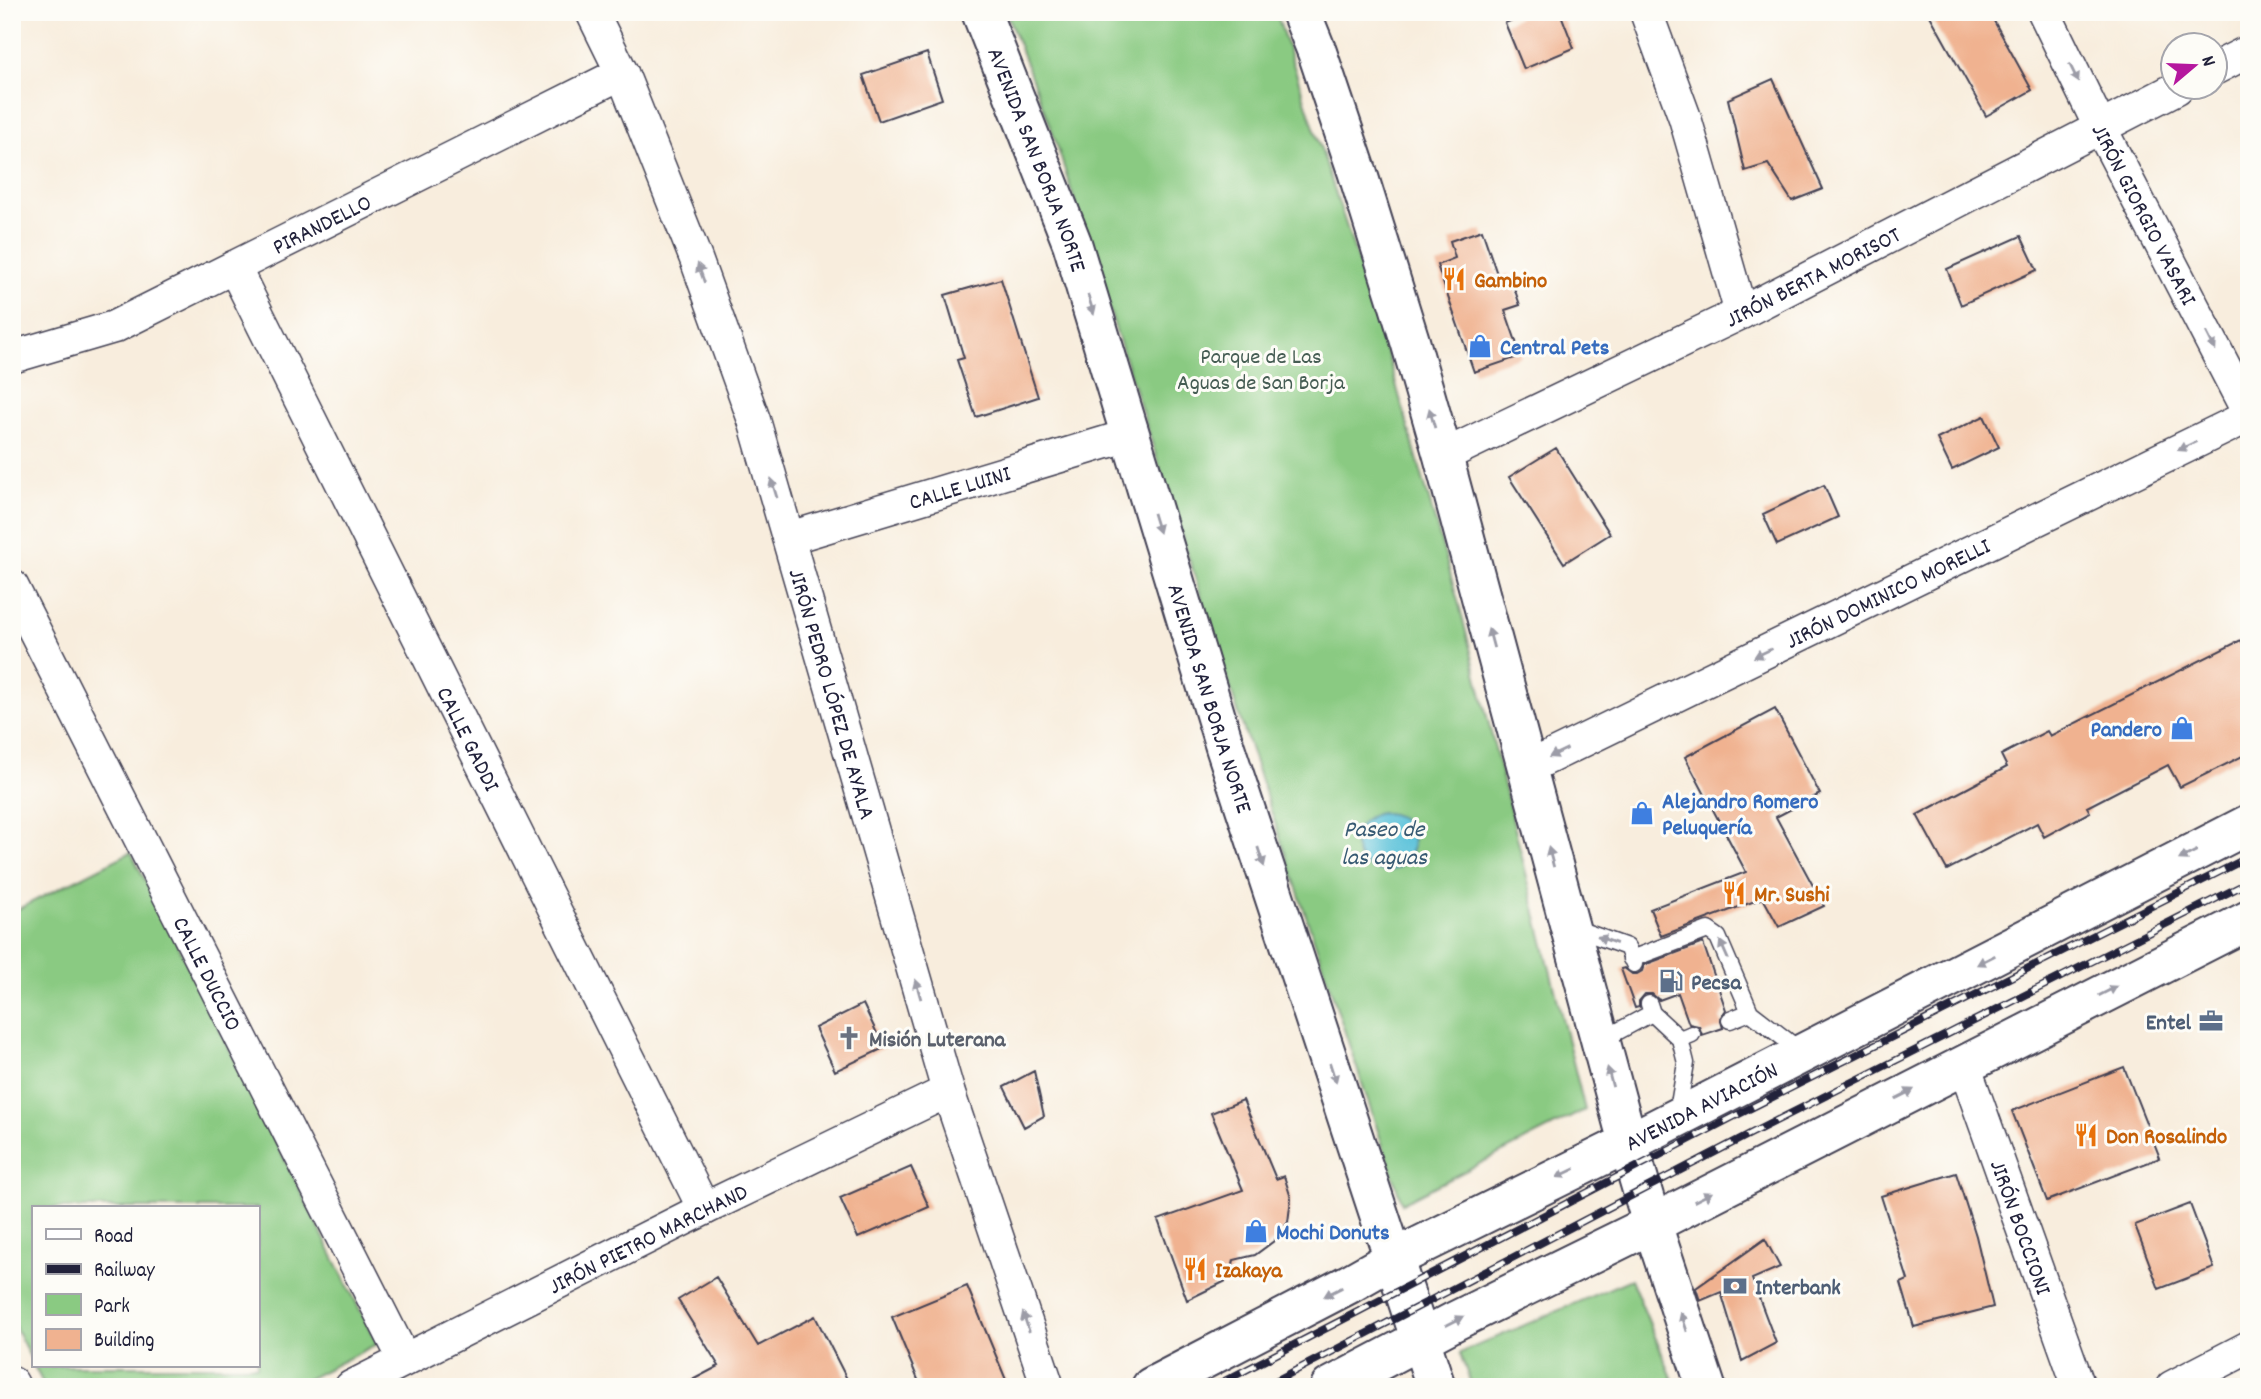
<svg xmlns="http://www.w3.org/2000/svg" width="2261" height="1399" viewBox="0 0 2261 1399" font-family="Dekko,sans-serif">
<rect width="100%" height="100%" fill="#fdfcf7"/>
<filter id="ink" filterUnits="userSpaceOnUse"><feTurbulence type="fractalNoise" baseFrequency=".0143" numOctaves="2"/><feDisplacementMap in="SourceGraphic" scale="14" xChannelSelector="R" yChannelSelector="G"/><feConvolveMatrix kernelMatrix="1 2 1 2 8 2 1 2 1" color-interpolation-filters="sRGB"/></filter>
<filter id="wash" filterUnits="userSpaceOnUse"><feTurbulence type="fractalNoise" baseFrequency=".00686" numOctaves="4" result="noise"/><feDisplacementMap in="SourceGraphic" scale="28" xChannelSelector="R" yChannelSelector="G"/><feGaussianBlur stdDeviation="1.57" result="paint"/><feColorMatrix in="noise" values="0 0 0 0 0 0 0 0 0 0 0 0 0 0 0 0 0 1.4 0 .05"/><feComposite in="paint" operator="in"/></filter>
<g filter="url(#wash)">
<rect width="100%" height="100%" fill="#f8eddd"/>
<path fill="#8aca82" stroke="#56765e" stroke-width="2" d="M1006 12H1276L1379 325 1460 608 1585 1110 1402 1203 1237 709 1053 133Z
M131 852 377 1344 292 1387H45L34 1366H257V1208H33V1363L12 1321V912Z
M1631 1279 1676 1387H1472L1460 1353Z"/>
<path fill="#5dc3da" stroke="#40728a" stroke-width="2" d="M1355 842a29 29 0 1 1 58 0a29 29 0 1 1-58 0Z"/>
<g id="blocks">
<path fill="#f0b290" d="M1532 12H1560L1574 48 1524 69 1505 23Z
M1928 12H1989L2032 90 1986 116Z
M927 53 942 99 879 121 863 75Z
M1773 79 1823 189 1792 201 1768 164 1745 171 1728 99Z
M1482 230 1498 277 1509 273 1520 305 1505 310 1521 356 1474 372 1437 265 1455 258 1450 241Z
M2021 236 2037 270 1961 305 1947 269Z
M1001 279 1038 397 976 417 957 360 964 358 945 295Z
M1984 416 1999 447 1952 470 1937 439Z
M1556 448 1610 534 1564 563 1509 477Z
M1824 485 1838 517 1777 545 1763 514Z
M2241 640 2249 655V753L2180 787 2168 765 2087 807 2090 812 2044 837 2037 823 1947 870 1917 815 2007 767 2001 755 2047 731 2050 736Z
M1775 709 1820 794 1776 817 1824 906 1779 927 1763 898 1661 936 1650 909 1746 872 1685 757Z
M1703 943 1726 1010 1720 1018 1723 1028 1702 1035 1699 1026 1689 1024 1678 993 1659 1000 1652 994H1645L1639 1001V1007L1635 1008 1621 969 1624 968 1632 974H1637L1642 971 1644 965Z
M863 1004 884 1048 835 1071 815 1028Z
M2124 1067 2160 1158 2047 1201 2012 1111Z
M1034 1071 1044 1116 1024 1127 1004 1087Z
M1243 1100 1276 1179 1284 1176 1291 1198 1288 1222 1274 1241 1255 1255 1234 1260 1230 1279 1187 1300 1158 1220 1243 1190 1211 1113Z
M911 1167 929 1207 858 1238 840 1198Z
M1956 1173 1976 1236 1993 1307 1914 1327 1901 1283 1908 1280 1881 1196Z
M2190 1204 2214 1268 2159 1289 2135 1225Z
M1765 1239 1780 1267 1752 1279 1776 1343 1742 1361 1721 1292 1700 1301 1696 1288Z
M716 1277 758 1346 815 1316 851 1387H679L719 1366 678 1300Z
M967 1286 1009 1387H921L892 1317Z"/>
</g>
</g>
<g filter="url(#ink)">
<use href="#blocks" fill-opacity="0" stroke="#424053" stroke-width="2"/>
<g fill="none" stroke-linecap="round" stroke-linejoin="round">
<g stroke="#424053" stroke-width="19">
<path id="service" d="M1574 928 1627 947 1634 964
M1631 959 1708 930 1718 937 1750 1012
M1652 1013 1680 1039
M1730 1020 1750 1012 1803 1053
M1600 1041 1652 1013 1649 1004
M1677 1116 1686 1063 1680 1039 1692 1034"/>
</g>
<g stroke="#424053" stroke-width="35">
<g id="minor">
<path id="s1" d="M592 12 622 73 696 259 754 420 948 1091 1048 1387"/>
<path d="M1646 12 1685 118 1741 313"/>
<path id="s2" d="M2044 12 2100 127 2249 414"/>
<path d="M2216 68 2249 51"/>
<path id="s3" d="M234 267 704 1209"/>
<path id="s4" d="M12 357 114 327 622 73"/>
<path id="s5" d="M1443 456 1741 313 2177 88"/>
<path id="s6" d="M789 538 1130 435"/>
<path id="s7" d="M12 586 404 1359"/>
<path id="s8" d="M1527 768 2249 416"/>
<path id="s9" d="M1964 1065 2079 1387"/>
<path d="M12 1383 14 1387"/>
<path id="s10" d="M351 1387 704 1209 948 1091"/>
<path d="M2172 1387 2249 1347"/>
</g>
</g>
<g stroke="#424053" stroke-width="42">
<g id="secondary">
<path id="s11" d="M981 12 1072 243 1225 747 1436 1387"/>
<path d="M1301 12 1317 52 1357 171 1410 341 1443 456 1628 1143 1652 1224 1706 1387"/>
</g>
</g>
<g stroke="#424053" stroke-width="42">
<g id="primary">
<path id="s12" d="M1151 1387 1349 1284 1393 1259 1628 1143 2249 824"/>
<path d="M1330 1387 1455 1321 1652 1224 2249 920"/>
</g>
</g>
<use href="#service" stroke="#fff" stroke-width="16"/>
<use href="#minor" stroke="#fff" stroke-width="32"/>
<use href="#secondary" stroke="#fff" stroke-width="38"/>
<use href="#primary" stroke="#fff" stroke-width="38"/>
<g stroke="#22223b" stroke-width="8">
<path id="rail" d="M1213 1387 1731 1118 2249 857
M1264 1387 1746 1136 2249 882"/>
</g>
<use href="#rail" stroke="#fdfcf7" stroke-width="5" stroke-dasharray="16" stroke-linecap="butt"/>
</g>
<defs><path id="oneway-solid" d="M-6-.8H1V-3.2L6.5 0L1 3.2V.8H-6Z" transform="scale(1.75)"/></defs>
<g fill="#9c9ca7">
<use href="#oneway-solid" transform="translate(2074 73) rotate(64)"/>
<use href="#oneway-solid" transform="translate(701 273) rotate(-110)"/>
<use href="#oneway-solid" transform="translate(1091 305) rotate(73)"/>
<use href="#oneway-solid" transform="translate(2211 341) rotate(63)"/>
<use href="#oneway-solid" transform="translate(1432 418) rotate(-106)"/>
<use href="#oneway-solid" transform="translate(2187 446) rotate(154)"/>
<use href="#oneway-solid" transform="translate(774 488) rotate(-107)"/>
<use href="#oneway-solid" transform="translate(1156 523) rotate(73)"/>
<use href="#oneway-solid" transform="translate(1491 638) rotate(-105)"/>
<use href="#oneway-solid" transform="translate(1763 653) rotate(154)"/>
<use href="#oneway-solid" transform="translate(1558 753) rotate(154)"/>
<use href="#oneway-solid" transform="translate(2188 855) rotate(153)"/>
<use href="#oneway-solid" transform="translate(1261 857) rotate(72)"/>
<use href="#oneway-solid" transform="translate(1551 857) rotate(-105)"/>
<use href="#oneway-solid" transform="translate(1607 940) rotate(-160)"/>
<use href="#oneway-solid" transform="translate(1724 950) rotate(-114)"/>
<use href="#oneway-solid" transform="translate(1986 960) rotate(153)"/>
<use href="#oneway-solid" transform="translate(918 989) rotate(-106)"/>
<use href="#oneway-solid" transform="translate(2108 991) rotate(-27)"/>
<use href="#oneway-solid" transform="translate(1333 1073) rotate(72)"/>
<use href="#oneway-solid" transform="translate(1610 1077) rotate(-105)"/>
<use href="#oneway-solid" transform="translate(1905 1094) rotate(-27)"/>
<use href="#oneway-solid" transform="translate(1566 1173) rotate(154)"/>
<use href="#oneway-solid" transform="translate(1703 1197) rotate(-27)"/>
<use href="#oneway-solid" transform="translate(1333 1292) rotate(153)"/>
<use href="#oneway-solid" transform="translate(1455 1321) rotate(-27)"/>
<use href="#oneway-solid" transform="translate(1026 1322) rotate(-109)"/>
<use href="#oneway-solid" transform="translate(1684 1322) rotate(-108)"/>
</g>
</g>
<defs>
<g id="restaurant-bare" transform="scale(1.89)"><path d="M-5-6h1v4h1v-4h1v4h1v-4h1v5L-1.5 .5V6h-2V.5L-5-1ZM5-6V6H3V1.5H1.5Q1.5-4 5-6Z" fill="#e8710a" stroke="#fdfcf7" stroke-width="2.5" paint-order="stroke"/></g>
<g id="shop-bare" transform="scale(1.89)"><path d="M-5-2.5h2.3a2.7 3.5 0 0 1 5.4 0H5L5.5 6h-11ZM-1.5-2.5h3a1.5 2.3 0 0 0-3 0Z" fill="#3f7fe0" stroke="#fdfcf7" stroke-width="2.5" paint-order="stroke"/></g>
<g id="fuel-bare" transform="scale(1.89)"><path d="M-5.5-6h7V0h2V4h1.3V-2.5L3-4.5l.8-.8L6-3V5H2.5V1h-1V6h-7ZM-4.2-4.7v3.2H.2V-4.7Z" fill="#5c6f8a" stroke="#fdfcf7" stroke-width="2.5" paint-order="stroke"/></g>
<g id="office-bare" transform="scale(1.89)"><path d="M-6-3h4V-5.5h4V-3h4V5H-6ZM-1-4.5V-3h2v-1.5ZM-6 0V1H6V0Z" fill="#5c6f8a" stroke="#fdfcf7" stroke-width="2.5" paint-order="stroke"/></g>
<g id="church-bare" transform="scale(1.89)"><path d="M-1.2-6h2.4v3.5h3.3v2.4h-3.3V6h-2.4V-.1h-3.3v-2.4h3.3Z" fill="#6b7280" stroke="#fdfcf7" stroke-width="2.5" paint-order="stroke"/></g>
<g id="bank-bare" transform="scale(1.89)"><path d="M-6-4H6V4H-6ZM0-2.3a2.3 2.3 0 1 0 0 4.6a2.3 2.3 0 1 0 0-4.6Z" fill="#5c6f8a" stroke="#fdfcf7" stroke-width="2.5" paint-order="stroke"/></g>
</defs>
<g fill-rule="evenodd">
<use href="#restaurant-bare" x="1454" y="279"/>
<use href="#shop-bare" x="1480" y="346"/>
<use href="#shop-bare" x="2182" y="728"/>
<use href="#shop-bare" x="1642" y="813"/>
<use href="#restaurant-bare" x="1734" y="893"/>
<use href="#fuel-bare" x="1671" y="981"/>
<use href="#office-bare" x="2211" y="1021"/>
<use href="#church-bare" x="849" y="1038"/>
<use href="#restaurant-bare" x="2086" y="1135"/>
<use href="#shop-bare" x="1256" y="1231"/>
<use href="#restaurant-bare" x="1195" y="1269"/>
<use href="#bank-bare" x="1735" y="1286"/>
</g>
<g text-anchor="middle" stroke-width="6" stroke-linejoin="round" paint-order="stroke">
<g font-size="23" fill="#22223b" stroke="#fdfcf7">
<text dy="8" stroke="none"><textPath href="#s11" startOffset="158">AVENIDA SAN BORJA NORTE</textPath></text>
<text dy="8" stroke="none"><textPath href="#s2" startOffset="226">JIRÓN GIORGIO VASARI</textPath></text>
<text dy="8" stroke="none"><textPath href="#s4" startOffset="338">PIRANDELLO</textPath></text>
<text dy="8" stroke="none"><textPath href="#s5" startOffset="411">JIRÓN BERTA MORISOT</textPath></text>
<text dy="8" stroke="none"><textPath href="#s6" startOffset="178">CALLE LUINI</textPath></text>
<text dy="8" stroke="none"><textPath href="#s8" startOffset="401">JIRÓN DOMINICO MORELLI</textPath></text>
<text dy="8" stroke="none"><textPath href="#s1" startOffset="724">JIRÓN PEDRO LÓPEZ DE AYALA</textPath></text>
<text dy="8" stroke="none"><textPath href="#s11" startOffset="724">AVENIDA SAN BORJA NORTE</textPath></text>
<text dy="8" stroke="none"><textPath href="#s3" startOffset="527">CALLE GADDI</textPath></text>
<text dy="8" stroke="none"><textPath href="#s7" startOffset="434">CALLE DUCCIO</textPath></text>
<text dy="8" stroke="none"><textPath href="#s12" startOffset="618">AVENIDA AVIACIÓN</textPath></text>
<text dy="8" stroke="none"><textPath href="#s9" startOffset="172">JIRÓN BOCCIONI</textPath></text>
<text dy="8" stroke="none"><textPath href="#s10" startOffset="332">JIRÓN PIETRO MARCHAND</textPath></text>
</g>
<g font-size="23" font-weight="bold" fill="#c56008" stroke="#fdfcf7" text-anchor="start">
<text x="1474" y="287">Gambino</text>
<text x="1754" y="901">Mr. Sushi</text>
<text x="2106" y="1143">Don Rosalindo</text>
<text x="1215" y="1277">Izakaya</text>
</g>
<g font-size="23" font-weight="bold" fill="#366cbe" stroke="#fdfcf7" text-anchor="start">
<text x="1500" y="354">Central Pets</text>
<text x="2162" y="736" text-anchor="end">Pandero</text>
<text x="1662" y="808">Alejandro Romero<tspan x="1662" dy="26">Peluquería</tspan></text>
<text x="1276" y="1239">Mochi Donuts</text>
</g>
<g font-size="23" fill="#465d54" stroke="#fdfcf7">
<text x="1261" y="363">Parque de Las<tspan x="1261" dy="26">Aguas de San Borja</tspan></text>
</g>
<g font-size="23" font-weight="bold" fill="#4e5e75" stroke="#fdfcf7" text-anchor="start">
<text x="1691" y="989">Pecsa</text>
<text x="2191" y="1029" text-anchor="end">Entel</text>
<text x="1755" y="1294">Interbank</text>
</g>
<g font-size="23" font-weight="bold" fill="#5b616d" stroke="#fdfcf7" text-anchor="start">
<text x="869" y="1046">Misión Luterana</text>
</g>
<g font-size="24" font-style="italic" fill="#375a73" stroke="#fdfcf7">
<text x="1384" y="836">Paseo de<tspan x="1384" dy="28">las aguas</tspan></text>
</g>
</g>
<rect width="2261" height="1399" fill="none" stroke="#fdfcf7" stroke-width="42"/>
<rect x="32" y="1206" width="228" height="161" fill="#fdfcf7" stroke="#a5a5ac" stroke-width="2"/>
<rect x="46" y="1229" width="35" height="10" fill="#ffffff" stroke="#a5a5ac" stroke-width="2"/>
<text x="94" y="1242" font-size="21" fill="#22223b">Road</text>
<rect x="46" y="1264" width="35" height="10" fill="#22223b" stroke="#a5a5ac" stroke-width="2"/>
<text x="94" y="1276" font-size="21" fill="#22223b">Railway</text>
<rect x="46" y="1294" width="35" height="21" fill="#8aca82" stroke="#a5a5ac" stroke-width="2"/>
<text x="94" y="1312" font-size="21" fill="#22223b">Park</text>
<rect x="46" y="1329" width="35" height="21" fill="#f0b290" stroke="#a5a5ac" stroke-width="2"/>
<text x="94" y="1346" font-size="21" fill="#22223b">Building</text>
<g transform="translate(2194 66) rotate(71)"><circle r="33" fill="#fdfcf7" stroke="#a5a5ac" stroke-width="2"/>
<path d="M0-5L12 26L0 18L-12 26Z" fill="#b5179e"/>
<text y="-10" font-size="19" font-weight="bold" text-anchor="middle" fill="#22223b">N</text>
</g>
</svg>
